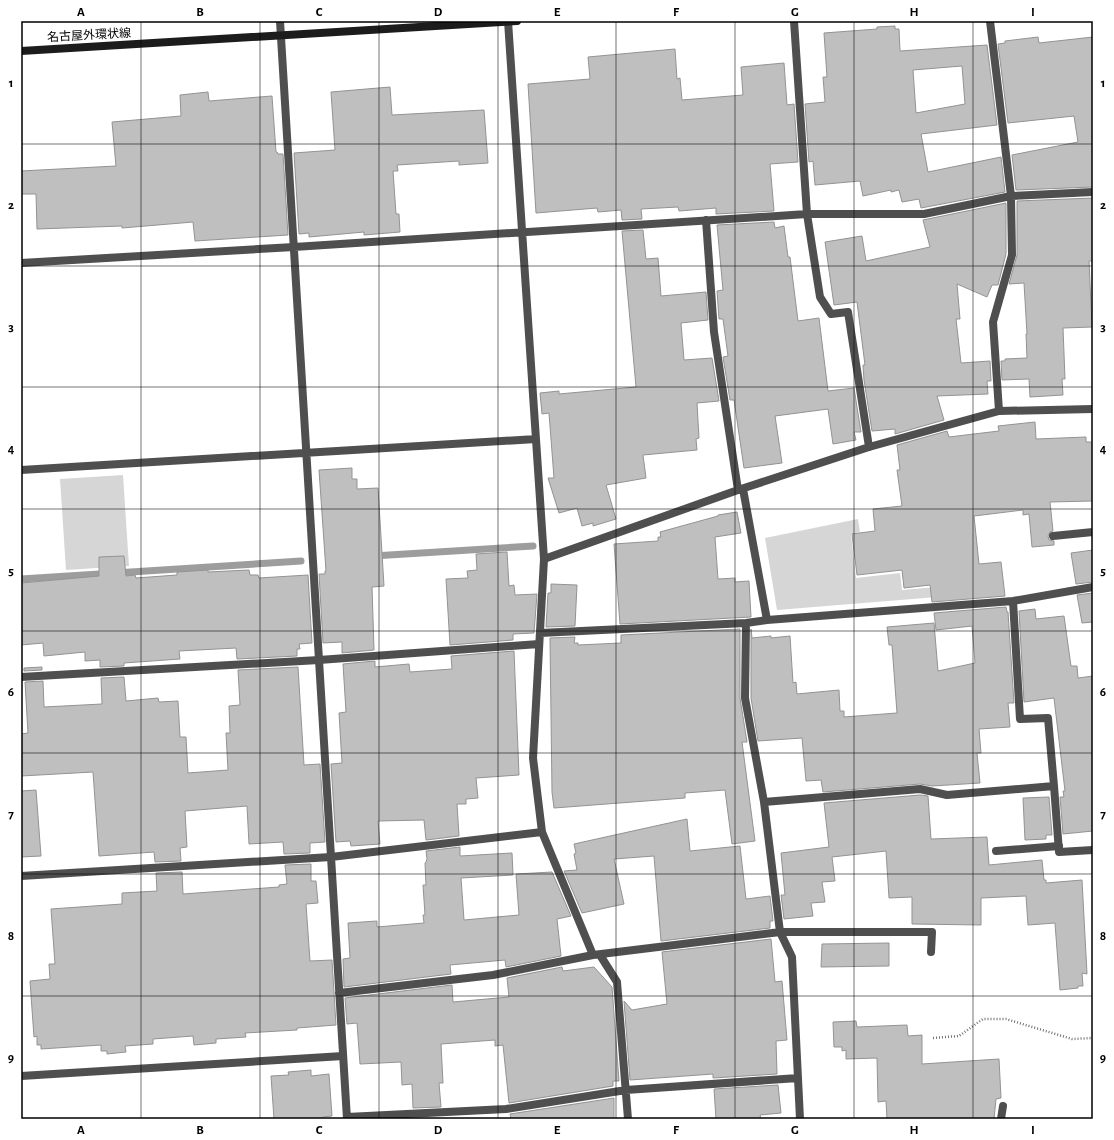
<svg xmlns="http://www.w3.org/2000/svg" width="1114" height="1140" viewBox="0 0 1114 1140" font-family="'Alegreya Sans','Noto Sans JP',sans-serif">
<rect width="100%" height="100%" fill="#fff"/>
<path fill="#d6d6d6" d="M123 475 129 566 66 570 60 479Z
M858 519 860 532 851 534 856 578 900 573 902 590 961 585 962 595 777 610 765 538Z"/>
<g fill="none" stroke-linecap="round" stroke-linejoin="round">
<path stroke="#9d9d9d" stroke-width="7" d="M373 556 533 546
M21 579 301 561"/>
</g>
<path fill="#bfbfbf" stroke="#939393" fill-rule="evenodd" d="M895 26V29H899L900 51 987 45 997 125 921 134 928 172 1001 157 1005 192 921 208 919 199 902 202 899 190 891 192V190L863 196 860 181 815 185 813 161 809 162 805 104 825 102 823 77H827L824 33 877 29V27ZM962 66 965 104 916 113 913 70Z
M1038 37 1039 43 1093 37V187L1016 190 1012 155 1078 142 1074 116 1008 123 998 44 1005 43V41Z
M675 49 677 79 680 78 682 100 743 95 741 67 784 63 787 105 794 104 798 162 770 164 774 211 716 214V208L679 211 678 207 641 209 642 219 622 220 621 210 598 212 597 208 536 213 528 84 590 79 588 57Z
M390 87 392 115 484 110 488 163 459 165V161L397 165 398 171H393L396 214H399L400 232 364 235V232L309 237V233L299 234 294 153 335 150 331 92Z
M208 92 209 101 272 96 276 152H277L278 154H283L288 235 195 241 193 222 122 228V226L37 229 36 194H21V171L116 166 112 122 181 116 180 95Z
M1093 198V261H1089L1092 327 1063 328 1065 379H1062L1063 395 1030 397 1029 379 1002 380 1001 361H1005V359L1027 358 1026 334H1027L1024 283 1009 284 1017 255V201Z
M1006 203V254L998 285H992L987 297 957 284 960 319H956L961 363 990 361 991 381H987L988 394 937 396 944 420 895 434V429L872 431 864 380 863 365H865L857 302 834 305 825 242 862 236 866 261 930 247 923 220Z
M774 222 775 228 784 226 788 257H790L798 321 819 318 828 391 854 388 861 432H854L856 440 833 444 828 409 775 416 782 463 744 468 734 400H730L723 357 728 356 723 319H719L717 291 723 290 717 225Z
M643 230 646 259 658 258 661 296 706 292 708 320 681 323 684 360 712 358 719 401 697 403 699 438 696 439 697 450 643 455 646 478 606 485 616 519 593 526V523L582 526 577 508 559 513 548 478H554L549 413 542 414 540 393 559 391V394L636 387 622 231Z
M1035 422 1036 439 1086 437V442H1093V501L1050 502 1053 531 1050 532 1048 536 1049 540 1054 541V545L1032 547 1029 514 1023 515V510L974 516 979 564 1001 562 1005 596 932 602 930 585 904 588 902 570 857 575 852 534 875 531 873 509 902 506 897 470H900L897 445 947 431 949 437 999 431 998 426Z
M352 468V479H357V489L378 488 384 586 372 587 374 650 342 653V642L323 643 319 574H325V571H326L319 470Z
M737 512 741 533 715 537 718 579 735 578V582L749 581 751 617 620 624 614 544 658 541V537H661L660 532 718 516V515Z
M1093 550V582L1076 584 1071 553Z
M507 552 509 586 514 585 515 595 537 594 534 633 513 634V640L450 645 446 579 468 578 467 571 477 570 476 554Z
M124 556 126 576 135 575 136 578 177 575V572L208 570V572L249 570 250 575H258L259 578 308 575 312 643 299 644 300 649H297V656L237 659 236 648 179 651 180 659 124 663V666L100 667V660L85 661V652L44 656 43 643 21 645V583L99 576V557Z
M551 584 577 585 575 626 546 627 548 593H551Z
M1093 593V622L1082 623 1077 595Z
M1006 607 1007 612H1008L1014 703H1008L1010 727 979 729 981 753H977L980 783 932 786 920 784 823 792 821 780 806 781 802 738 758 741 751 698V629L752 638 771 636V638L790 636 793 683 796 682 797 694 839 690 840 711H844V717L897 713 892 645H889L887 627 934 623 938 671 975 663 972 626 936 630 934 613Z
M1035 609 1036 619 1064 616 1071 666H1077L1078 678 1093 676V831L1063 834 1060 797H1064L1063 791H1065L1054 698 1024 702 1019 611Z
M740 629V698L747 742H742L755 841 732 844 725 790 685 793V798L554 808 552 792 550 638 575 637 574 643H578V645L621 643V635Z
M514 651 519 775 476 778 478 798 466 799V804H457L459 836 426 840 424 820 378 821 380 844 351 846 350 841 336 842 331 764 342 763 339 713 346 712 343 664 375 661V667L409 664 410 672 452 669 451 656Z
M42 667V670L24 671V668Z
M298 667 304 765 320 764 325 842 310 843V853L284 854 283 842 249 844 247 806 185 811 187 847 180 848 181 861 155 862 154 852 99 856 93 772 21 776V734L28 733 25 682 43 681 44 707 102 704 101 678 124 677 126 701 158 698 159 702 178 701 180 737H186L188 773 228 770 226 733H230L229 706 240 705 238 670Z
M36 790 41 856 21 857V791Z
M920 795 928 796 931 839 987 837 989 865 1042 860 1044 880H1046V883L1082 880 1087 974 1082 973 1083 986H1078V988L1060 990 1055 923 1028 925 1026 896 981 898V925L912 924V897L889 898 886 851 832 857 835 881 822 882 825 902 811 903 813 916 784 919 781 895H785L781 853 829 847 824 803Z
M1049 797 1052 835H1046V839L1025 840 1023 798Z
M687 819 690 851 740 846 746 899 770 896 773 921H770V928L661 941 654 856 614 859 624 904 582 913 564 871 577 870 574 854 576 853 574 844Z
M460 847V856L512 853 513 875 461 878 464 920 519 915 516 874 552 872 571 916 557 919 561 956 506 967 505 960 450 965 451 974 344 987 343 959 350 958 348 923 377 921V927L424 923 423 915H425L423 885H426L425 863 426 862 427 859 426 851Z
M311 864V881H316L318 903 306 904 310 961 332 960 336 1025 297 1028V1030L245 1033 246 1037 216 1039V1043L194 1045 193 1036 153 1039V1044L125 1046 126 1052 107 1054V1051H101V1045L41 1049V1045H37V1036L34 1037 30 981 50 979 49 964H55L51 909 122 904V893L157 891 156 873 182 872 183 894 279 887V885L287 884 285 865Z
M771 939 775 982 782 981 787 1040 776 1041 777 1074 713 1078V1074L630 1080 624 1001 632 1010 667 1004 662 952Z
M889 943V966L821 967 822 944Z
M562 967 563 971 594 967 612 987 619 1081H613V1086L509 1103 503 1045 495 1046V1040L441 1044 443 1083H439L441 1107 413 1108 412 1084 402 1085 401 1062 360 1064 357 1023 347 1024 345 998 452 985 453 1002 509 997 507 978Z
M856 1021 857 1027 907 1025 908 1036 922 1035V1064L999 1059 1001 1098 996 1099 994 1119H887L886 1101 878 1102 877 1058 846 1059V1050L842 1051V1047H834L833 1022Z
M311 1070V1076L329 1074 332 1116 323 1117V1119H274L271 1076 289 1075 288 1072Z
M778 1085 781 1113 760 1115 761 1119H716L714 1089Z
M614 1098V1119H511L510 1114Z"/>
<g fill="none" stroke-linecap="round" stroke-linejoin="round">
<path stroke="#717171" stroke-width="2.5" stroke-dasharray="1 2" stroke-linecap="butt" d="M933 1038 959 1036 983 1019H1006L1072 1039 1093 1038"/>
<path stroke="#4f4f4f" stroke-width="8" d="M1053 536 1093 532
M996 851 1059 846
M780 932H932L931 952
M1001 1119 1003 1106"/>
<path stroke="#4f4f4f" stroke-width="8" d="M280 21 347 1119
M508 21 544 559 533 758 542 832 593 955
M794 21 807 214 820 297 831 314 848 312 869 447
M990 21 1011 196 1012 255 993 322 999 411
M706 220 714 332 738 490
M21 263 294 247 807 214H924L1011 196 1093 192
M21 470 536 439
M743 489 767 620
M544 559 738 490 869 447 999 411 1093 409
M1013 601 1020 719 1048 718 1054 786
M746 623 745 698 764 802 780 932 792 957 800 1119
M540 633 746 623 767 620 1013 601 1093 587
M21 677 319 660 539 644
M764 802 920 789 947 795 1054 786 1059 852 1093 850
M21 876 331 857 542 832
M600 955 617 982 628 1119
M339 993 493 975 593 955 780 932
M21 1076 343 1056
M347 1117 506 1109 626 1090 798 1078"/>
<path stroke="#1c1c1c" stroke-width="8" d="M21 51 517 21"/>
</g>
<path fill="none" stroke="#000" stroke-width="1" stroke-opacity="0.55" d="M141 21V1119M260 21V1119M379 21V1119M498 21V1119M616 21V1119M735 21V1119M854 21V1119M973 21V1119M21 144H1093M21 266H1093M21 387H1093M21 509H1093M21 631H1093M21 753H1093M21 874H1093M21 996H1093"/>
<g text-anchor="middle" stroke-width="3.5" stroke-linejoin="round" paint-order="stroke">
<g font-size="12" fill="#000" stroke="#fff">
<text transform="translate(89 35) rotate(-3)" y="4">名古屋外環状線</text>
</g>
</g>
<rect width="1114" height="1140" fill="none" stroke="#ffffff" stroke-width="44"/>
<rect x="22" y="22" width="1070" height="1096" fill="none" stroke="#000" stroke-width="1.5"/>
<g font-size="13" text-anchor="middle" font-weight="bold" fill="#000">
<text x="81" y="16">A</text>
<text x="200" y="16">B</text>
<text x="319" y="16">C</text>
<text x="438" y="16">D</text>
<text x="557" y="16">E</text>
<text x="676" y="16">F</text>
<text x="795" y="16">G</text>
<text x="914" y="16">H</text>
<text x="1033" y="16">I</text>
<text x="11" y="87">1</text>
<text x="1103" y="87">1</text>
<text x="11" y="209">2</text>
<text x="1103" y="209">2</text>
<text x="11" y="331">3</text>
<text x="1103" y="331">3</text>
<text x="11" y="453">4</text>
<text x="1103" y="453">4</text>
<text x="11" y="575">5</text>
<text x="1103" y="575">5</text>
<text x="11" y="696">6</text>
<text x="1103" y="696">6</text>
<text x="11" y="818">7</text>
<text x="1103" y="818">7</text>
<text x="11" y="940">8</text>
<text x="1103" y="940">8</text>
<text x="11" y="1062">9</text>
<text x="1103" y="1062">9</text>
<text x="81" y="1134">A</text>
<text x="200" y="1134">B</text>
<text x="319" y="1134">C</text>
<text x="438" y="1134">D</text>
<text x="557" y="1134">E</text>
<text x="676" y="1134">F</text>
<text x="795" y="1134">G</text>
<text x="914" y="1134">H</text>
<text x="1033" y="1134">I</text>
</g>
</svg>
